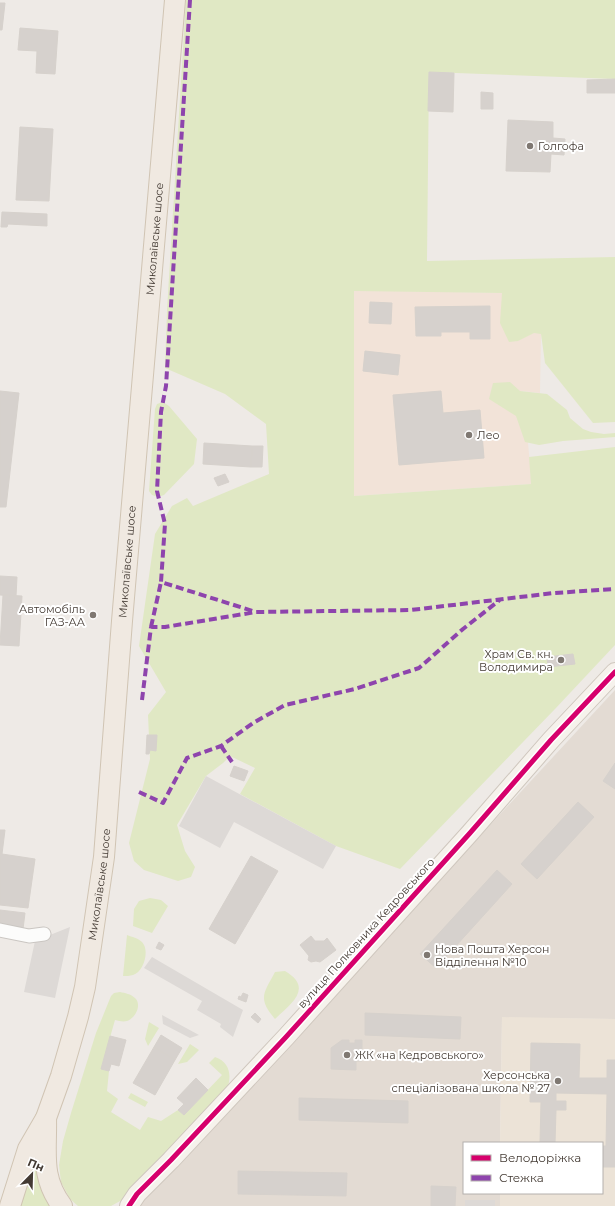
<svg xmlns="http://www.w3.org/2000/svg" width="615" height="1206" viewBox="0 0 615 1206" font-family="Montserrat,sans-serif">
<rect width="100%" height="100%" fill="#eeeae6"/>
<path fill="#e3dbd3" d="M615 690V1019L502 1018 500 1143H464V1193H500V1206H138Z"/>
<path fill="#f2e3d8" d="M354 290 502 293 541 334 540 393 521 391 525 413 532 484 354 496Z"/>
<path fill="#ece3d7" d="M502 1017 615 1019V1206H500V1193H602V1143H500Z"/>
<path fill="#e0e8c4" d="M186 0H615V79L429 72 427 261 615 257V422L593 423 545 363 541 334 534 333 518 341 509 342 500 323 502 293 354 291V496L531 484 529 457 615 447V645L555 709 400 869 336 846 240 794 255 768 230 756 223 763 206 776 177 825 185 851 195 867 191 877 178 881 144 870 134 861 129 843 150 759 148 715 166 692 139 646 155 534 172 506 187 498 193 506 269 474 266 424 225 394 165 368 167 310Z
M510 382 520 391 547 394 567 410 570 418 583 429 591 432 604 434 615 433V437L563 441 539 445 525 442 516 416 489 399 493 383Z
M163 402 169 406 197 439 194 464 164 495 158 497 152 495 149 491 155 409 157 404Z
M150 898 161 900 168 906 152 933 133 926 134 909 139 901Z
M127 935C132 937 138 938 142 942 150 950 144 972 133 975 130 976 126 976 123 976Z
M285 971C314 988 291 1004 275 1019 257 998 264 993 275 972Z
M120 992C125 993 131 994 135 998 142 1004 136 1018 127 1021 123 1022 119 1021 115 1020L101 1069 109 1071 107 1091 118 1099 111 1112 140 1130 148 1117 161 1121 178 1110 184 1115 222 1075 209 1063 215 1057C230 1062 232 1076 227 1089L122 1200 111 1206H78L70 1199 61 1182 59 1165 63 1141 71 1113 96 1033 111 996 114 993Z
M149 1022 159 1028 148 1046 145 1039Z
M190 1044 199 1050 187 1062 178 1064Z
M131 1093 148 1102 145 1107 128 1098Z
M32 1157 37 1159 51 1206H16Z"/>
<path fill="#ddd9d6" d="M206 776 336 846 323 869 234 822 220 848 179 826Z
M70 927 55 998 24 992 35 941Z
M152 957 243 1010 233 1037 220 1027 221 1024 197 1010 202 1001 144 968Z
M162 1015 199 1035 190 1038 163 1024Z
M465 1200H495V1206H465Z"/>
<path fill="#d6d1cd" stroke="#d6d1cc" d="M0 3H5L2 30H0Z
M20 28 58 31 55 74 36 73 37 51 18 50Z
M429 72 454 73 453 112 428 111Z
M615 79V93H587V80Z
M481 92 493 93V109H481Z
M508 120 553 122V138L565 139 564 155 551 154 550 172 506 171Z
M20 127 53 129 49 201 16 200Z
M2 212 47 214V226L8 224 7 227H1Z
M370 302 392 303 391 324 369 323Z
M490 306V339H470V332H441V336H416L415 307Z
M365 351 400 355 398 375 363 371Z
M0 391 19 393 6 507H0Z
M441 391 443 413 480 410 484 458 399 465 393 395Z
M204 443 252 446 251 467 203 464Z
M252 446H263L262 467H251Z
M225 474 229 482 218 486 214 478Z
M0 576 17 577 16 596 0 595Z
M3 595 22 596 19 646 0 645Z
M573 654 575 664 548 667 547 657Z
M147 735H157L156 751 150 750 149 754H146Z
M615 763V789L603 781Z
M234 766 248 771 244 781 230 776Z
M578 802 594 817 537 879 521 864Z
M0 830H5L2 854 35 859 28 908 0 905Z
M251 856 278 871 235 944 209 929Z
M497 870 512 884 436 968 420 954Z
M0 910 25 913 23 929 0 926Z
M311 936 315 941H324L327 938 336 950 320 962 316 961 311 962 308 960 309 956 300 945Z
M159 942 164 945 161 950 156 948Z
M243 993 248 995 246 1002 238 999 239 996 241 997Z
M255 1013 261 1019 258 1023 251 1017Z
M365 1013 461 1017 460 1039 365 1035Z
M161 1035 182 1048 175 1060 154 1047Z
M110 1036 126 1040 119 1066 111 1064 109 1071 101 1069Z
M342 1040H349V1043H355V1040H362V1061H356V1070L331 1069V1048Z
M531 1043 580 1044 579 1078H607V1060H615V1167H602V1146H606L607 1094 556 1093V1101H566V1110H556L555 1143H540L541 1102H530Z
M154 1047 175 1060 155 1095 133 1083Z
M196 1078 208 1090 184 1115 178 1110 184 1104 177 1098Z
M299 1098 408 1101V1123L299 1120Z
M238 1171 347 1173 346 1196 238 1194Z
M431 1186 456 1187 455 1206H431Z"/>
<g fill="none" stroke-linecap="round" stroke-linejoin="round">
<g stroke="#cac6c2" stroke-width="15">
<path id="street" d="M0 930 29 936 44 934"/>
</g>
<g stroke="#cfc7be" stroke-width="20">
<path id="secondary" d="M129 1206 137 1194 171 1160 286 1037 470 833 551 740 615 672"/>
</g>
<g stroke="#d0c4b3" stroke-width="22">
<g id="primary">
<path d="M46 1118C47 1153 40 1176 62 1206"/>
<path id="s1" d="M10 1206 28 1149 46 1118 61 1076 78 1017 85 987 104 857 122 621 175 0"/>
</g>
</g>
<use href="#street" stroke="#fcfcfb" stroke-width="13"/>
<use href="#secondary" stroke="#f6f2ec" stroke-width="18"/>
<use href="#primary" stroke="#f0e9e1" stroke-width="20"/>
<path stroke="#8e44ad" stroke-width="4" stroke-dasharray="8 4" stroke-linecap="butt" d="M190 0 166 386 161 412 157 491 165 524 161 582 256 612
M151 627 161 582
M142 700 151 627H165L256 612 411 610 554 593 615 589
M221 746 232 762
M139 792 163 803 187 758 221 746 253 723 285 705 355 689 419 668 463 629 501 599"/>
<g stroke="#fff" stroke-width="8">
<path id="cycleway" d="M129 1206 137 1194 171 1160 286 1037 470 833 551 740 615 672"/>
</g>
<use href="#cycleway" stroke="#d6006c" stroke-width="5"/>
</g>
<g fill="#7f7872" stroke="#fff" stroke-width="1.5">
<circle cx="530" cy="146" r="4"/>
<circle cx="469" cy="435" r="4"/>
<circle cx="93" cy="615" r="4"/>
<circle cx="561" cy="660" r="4"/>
<circle cx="427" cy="955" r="4"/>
<circle cx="347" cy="1055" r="4"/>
<circle cx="558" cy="1081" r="4"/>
</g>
<g text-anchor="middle" stroke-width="4" stroke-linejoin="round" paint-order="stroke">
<g font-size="11" fill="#433a33" stroke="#fff" text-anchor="start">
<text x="538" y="150">Голгофа</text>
<text x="477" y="439">Лео</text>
<text x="85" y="613" text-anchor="end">Автомобіль<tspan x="85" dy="13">ГАЗ-АА</tspan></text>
<text x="553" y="658" text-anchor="end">Храм Св. кн.<tspan x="553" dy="13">Володимира</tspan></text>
<text x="435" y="953">Нова Пошта Херсон<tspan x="435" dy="13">Відділення №10</tspan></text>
<text x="355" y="1059">ЖК «на Кедровського»</text>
<text x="550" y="1079" text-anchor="end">Херсонська<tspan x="550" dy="13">спеціалізована школа № 27</tspan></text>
</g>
<g font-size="11" fill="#433a33" stroke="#fff">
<text dy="4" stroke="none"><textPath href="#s1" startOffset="984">Миколаївське шосе</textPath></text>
<text dy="4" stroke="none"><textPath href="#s1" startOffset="660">Миколаївське шосе</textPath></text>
<text dy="4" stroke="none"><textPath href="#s1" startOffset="336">Миколаївське шосе</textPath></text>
<text transform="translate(366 933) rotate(-48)" y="4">вулиця Полковника Кедровського</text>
</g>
</g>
<rect x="463" y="1142" width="140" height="52" fill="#ffffff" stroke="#b4b0ad"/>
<rect x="471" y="1155" width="20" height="6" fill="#d6006c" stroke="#b4b0ad"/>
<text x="499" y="1162" font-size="12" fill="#433a33">Велодоріжка</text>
<rect x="471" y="1175" width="20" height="6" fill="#8e44ad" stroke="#b4b0ad"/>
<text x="499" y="1182" font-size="12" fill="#433a33">Стежка</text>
<g transform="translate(32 1174) rotate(23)" stroke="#ffffff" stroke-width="3" paint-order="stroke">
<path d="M0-3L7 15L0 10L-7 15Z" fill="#433a33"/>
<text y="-6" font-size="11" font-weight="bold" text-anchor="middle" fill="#433a33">Пн</text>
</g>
</svg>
